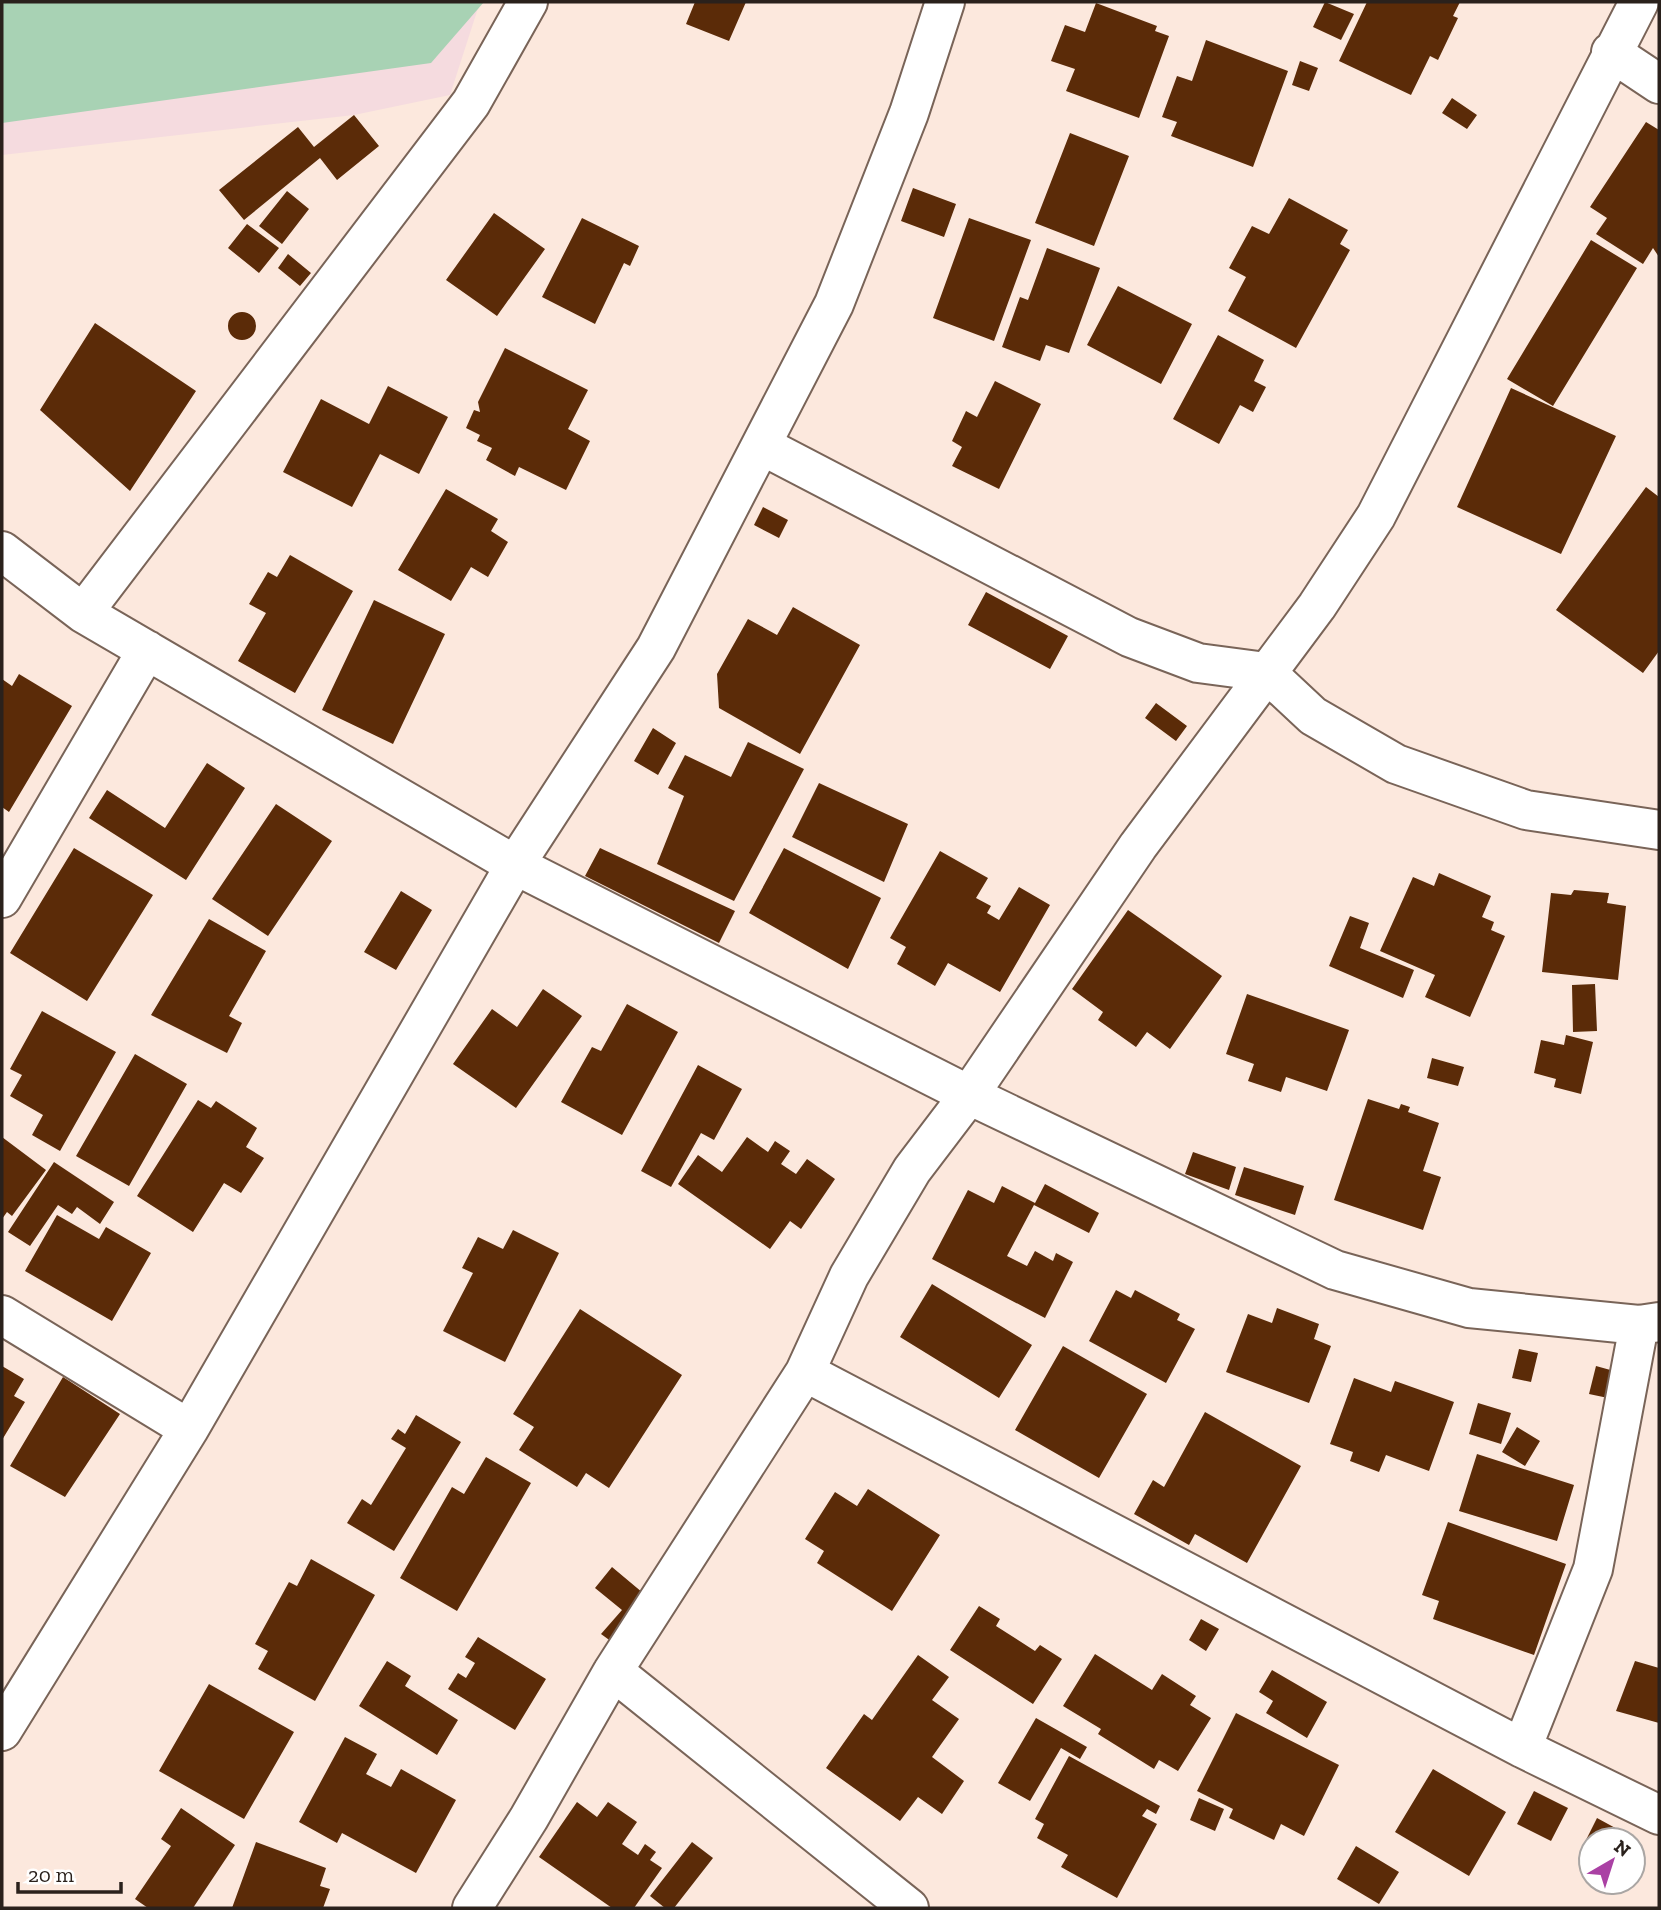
<svg xmlns="http://www.w3.org/2000/svg" width="1661" height="1910" viewBox="0 0 1661 1910" font-family="'Zilla Slab',serif">
<rect width="100%" height="100%" fill="#fce8dd"/>
<path fill="#f5dbdf" d="M2 2H480L450 95 354 115 2 155Z"/>
<path fill="#a8d2b4" d="M2 2H484L431 63 2 123Z"/>
<path fill="#5b2b08" d="M695 2H746L729 41 686 24Z
M1325 2 1354 14 1341 40 1313 27Z
M1367 2H1460L1453 16 1458 18 1438 60 1430 56 1411 95 1339 61Z
M1096 3 1157 26 1155 31 1169 36 1139 118 1066 91 1075 69 1051 61 1065 25 1085 32Z
M1206 40 1288 71 1253 167 1171 136 1177 122 1162 117 1177 76 1192 81Z
M1300 61 1318 68 1309 91 1292 85Z
M1452 98 1477 115 1467 129 1442 113Z
M354 115 379 146 337 180 320 158 244 220 219 190 298 127 314 147Z
M1646 122 1659 130V257L1653 248 1643 264 1596 234 1607 218 1590 207Z
M1070 133 1129 156 1094 246 1035 223Z
M913 188 956 204 944 237 901 221Z
M287 191 309 209 282 244 259 226Z
M1289 198 1348 230 1340 244 1350 250 1296 348 1228 311 1246 277 1229 268 1252 226 1269 234Z
M494 213 545 249 497 316 446 280Z
M582 218 639 246 630 266 624 263 595 324 542 297Z
M969 218 1031 240 994 341 933 318Z
M247 224 279 248 259 273 228 248Z
M1591 240 1637 268 1553 406 1507 379Z
M1047 248 1100 268 1069 353 1046 345 1040 361 1002 347 1020 297 1028 300Z
M288 254 311 273 300 286 278 268Z
M1118 286 1192 324 1161 384 1087 345Z
M228 326a14 14 0 1 1 28 0a14 14 0 1 1-28 0Z
M95 323 196 391 130 491 40 410Z
M1218 335 1264 360 1254 381 1266 387 1253 412 1240 405 1219 444 1173 419Z
M505 348 588 390 568 429 590 441 566 490 519 467 515 476 486 460 492 448 477 441 480 435 466 428 474 410 480 412 478 402Z
M995 381 1041 404 999 489 952 466 962 447 952 441 966 411 977 417Z
M388 386 448 417 419 474 380 454 352 507 283 472 321 399 369 424Z
M1511 388 1616 436 1561 554 1457 507Z
M1646 487 1659 497V651L1643 673 1556 610Z
M446 489 498 519 491 531 508 542 488 577 471 567 451 601 398 570Z
M763 507 788 520 779 538 754 525Z
M290 555 353 591 295 693 238 661 266 613 249 604 268 572 277 577Z
M986 592 1068 636 1050 669 968 625Z
M374 600 445 634 393 744 322 710Z
M793 607 860 645 800 754 719 708 717 674 748 619 777 635Z
M19 674 72 706 9 812 2 807V679L12 686Z
M1156 703 1187 726 1176 741 1145 718Z
M653 728 676 743 658 775 634 761Z
M748 742 804 769 734 901 657 864 684 796 668 788 685 755 731 777Z
M207 763 245 788 186 880 89 818 107 790 165 828Z
M819 783 908 824 884 882 792 837Z
M276 804 332 841 268 936 212 899Z
M74 848 153 895 87 1001 10 953Z
M600 848 735 911 719 943 585 876Z
M784 848 881 898 848 969 749 913Z
M940 851 988 878 976 898 991 906 987 913 999 920 1019 887 1050 905 1000 992 948 963 935 986 897 964 906 947 890 938Z
M1439 873 1491 896 1482 917 1494 922 1491 930 1505 936 1470 1017 1425 997 1435 975 1380 951 1413 877 1434 886Z
M1574 890 1609 893 1607 903 1626 906 1618 980 1542 972 1551 893 1571 895Z
M401 891 432 910 396 970 364 952Z
M1128 910 1222 976 1170 1049 1147 1032 1136 1047 1098 1020 1103 1012 1072 989Z
M1350 916 1369 923 1360 948 1414 970 1403 998 1329 966Z
M209 919 266 951 229 1016 242 1023 227 1053 151 1015Z
M1595 984 1597 1031 1573 1032 1572 985Z
M543 989 582 1016 516 1108 453 1064 492 1009 517 1027Z
M1247 994 1349 1030 1327 1091 1286 1077 1281 1092 1248 1081 1254 1064 1226 1054Z
M627 1004 678 1032 622 1135 561 1102 592 1047 601 1051Z
M42 1011 116 1052 60 1151 32 1135 43 1115 10 1096 22 1075 10 1069Z
M1566 1035 1593 1042 1581 1094 1554 1087 1556 1079 1534 1073 1541 1040 1564 1045Z
M135 1054 187 1084 129 1186 76 1156Z
M1432 1058 1464 1067 1458 1086 1427 1078Z
M698 1065 742 1089 714 1140 701 1133 671 1187 641 1171Z
M1368 1099 1399 1109 1401 1104 1410 1107 1408 1112 1439 1123 1423 1171 1441 1177 1423 1230 1334 1200Z
M198 1100 211 1108 216 1101 257 1128 246 1147 264 1158 241 1193 224 1183 193 1232 137 1196Z
M2 1137 46 1170 12 1216 7 1212 2 1219Z
M747 1137 768 1152 775 1141 790 1151 781 1164 796 1174 807 1159 835 1179 801 1229 790 1221 770 1249 678 1184 698 1155 722 1172Z
M1193 1152 1236 1167 1229 1190 1185 1174Z
M54 1162 114 1202 100 1224 77 1207 72 1214 58 1205 30 1246 8 1232Z
M1244 1167 1304 1186 1295 1215 1235 1195Z
M1045 1184 1099 1213 1089 1233 1034 1205Z
M1002 1186 1035 1203 1007 1256 1027 1266 1035 1251 1053 1261 1056 1253 1073 1262 1045 1318 932 1259 968 1190 994 1203Z
M57 1215 99 1239 106 1227 151 1253 112 1321 25 1271Z
M513 1230 559 1253 505 1362 443 1331 473 1273 462 1268 478 1237 503 1249Z
M932 1284 1032 1345 999 1398 900 1337Z
M1116 1290 1131 1298 1135 1290 1180 1314 1177 1320 1195 1329 1166 1383 1089 1341Z
M1277 1308 1319 1324 1314 1339 1331 1346 1309 1403 1226 1372 1248 1314 1272 1323Z
M580 1309 682 1375 609 1488 586 1473 577 1487 519 1450 534 1427 513 1414Z
M1063 1346 1147 1394 1099 1478 1015 1430Z
M1519 1349 1538 1353 1531 1382 1512 1378Z
M2 1366 24 1379 14 1396 25 1402 2 1440Z
M1596 1366 1614 1371 1608 1398 1589 1394Z
M63 1377 120 1414 65 1497 10 1466Z
M1354 1378 1391 1392 1395 1381 1454 1402 1429 1471 1386 1455 1379 1472 1350 1461 1353 1452 1330 1444Z
M1478 1403 1511 1413 1501 1444 1469 1434Z
M1205 1412 1301 1466 1247 1563 1195 1534 1189 1545 1134 1514 1153 1480 1164 1487Z
M416 1415 461 1442 394 1551 347 1523 362 1499 371 1505 406 1448 391 1439 398 1429 405 1434Z
M1517 1427 1540 1441 1525 1466 1502 1452Z
M1477 1454 1574 1485 1557 1541 1459 1511Z
M486 1457 531 1483 457 1611 400 1578 452 1487 464 1494Z
M868 1489 940 1535 892 1611 817 1563 824 1551 805 1539 835 1492 857 1506Z
M1448 1522 1566 1564 1534 1655 1433 1619 1439 1601 1422 1595Z
M311 1559 375 1595 315 1701 258 1669 268 1651 255 1644 289 1582 297 1586Z
M612 1567 649 1598 612 1642 601 1634 622 1610 595 1588Z
M979 1606 1000 1619 996 1626 1035 1651 1040 1645 1062 1659 1033 1704 950 1650Z
M1201 1619 1219 1629 1206 1651 1189 1640Z
M478 1637 546 1679 515 1730 448 1689 458 1673 466 1678 475 1663 465 1657Z
M1095 1654 1152 1690 1162 1674 1196 1696 1190 1705 1211 1718 1178 1771 1159 1760 1154 1769 1098 1734 1101 1729 1063 1706Z
M918 1655 949 1677 932 1700 959 1719 932 1757 964 1781 942 1814 918 1797 900 1821 826 1768 864 1714 872 1720Z
M387 1661 411 1676 405 1686 458 1720 437 1755 359 1706Z
M1635 1661 1659 1668V1723L1616 1711Z
M1272 1670 1327 1702 1307 1738 1266 1713 1273 1701 1259 1692Z
M209 1684 294 1732 244 1819 159 1771Z
M1236 1713 1339 1765 1304 1836 1281 1824 1274 1840 1229 1818 1233 1809 1197 1791Z
M1036 1718 1087 1747 1080 1759 1061 1748 1030 1801 998 1783Z
M345 1737 377 1754 366 1774 391 1787 401 1769 456 1800 416 1873 342 1833 337 1843 299 1822Z
M1069 1756 1160 1806 1156 1814 1147 1809 1142 1816 1157 1824 1117 1898 1061 1867 1068 1855 1037 1838 1044 1824 1035 1819Z
M1433 1769 1506 1812 1469 1876 1395 1832Z
M1534 1791 1568 1808 1551 1841 1517 1824Z
M1199 1798 1224 1809 1215 1831 1190 1820Z
M577 1802 597 1817 608 1802 637 1822 622 1844 638 1855 645 1844 656 1852 650 1860 662 1868 634 1908H612L539 1857Z
M181 1808 235 1845 193 1908H148L135 1899 171 1846 161 1839Z
M1597 1818 1619 1830 1614 1840H1591V1858L1580 1852Z
M256 1842 326 1868 320 1886 330 1889 323 1908H232Z
M692 1842 713 1858 674 1908H665L650 1896Z
M1356 1846 1399 1872 1379 1904 1337 1879Z"/>
<g fill="none" stroke-linecap="round" stroke-linejoin="round">
<g stroke="#796458" stroke-width="42">
<path id="street" d="M1611 52 1659 84
M763 446 1129 637 1198 663 1266 672 1313 716 1396 764 1526 810 1659 830
M2 551 83 613 515 865 969 1095 1335 1270 1469 1308 1639 1325 1659 1322
M83 613 471 103 528 2
M2 898 147 650
M2 1315 189 1429
M805 1372 1522 1748 1659 1815
M613 1671 909 1908
M2 1731 189 1429 515 865 656 648 834 304 909 113 945 2
M1522 1748 1593 1569 1639 1325
M472 1908 529 1818 613 1671 805 1372 849 1276 912 1170 969 1095 1138 846 1317 606 1376 516 1639 2"/>
</g>
<use href="#street" stroke="#fff" stroke-width="38"/>
</g>
<rect width="1661" height="1910" fill="none" stroke="#2a211c" stroke-width="7"/>
<g transform="translate(1612 1861) rotate(39)"><circle r="33" fill="#ffffff" stroke="#aaa6a4" stroke-width="2"/>
<path d="M0-5L12 26L0 18L-12 26Z" fill="#aa41a4"/>
<text y="-10" font-size="19" font-weight="bold" text-anchor="middle" fill="#2a211c">N</text>
</g>
<path d="M18 1882v10h103v-10" fill="none" stroke="#2a211c" stroke-width="3.5"/>
<text x="28" y="1882" font-size="21" fill="#2a211c" stroke="#ffffff" stroke-width="5" paint-order="stroke">20 m</text>
</svg>
